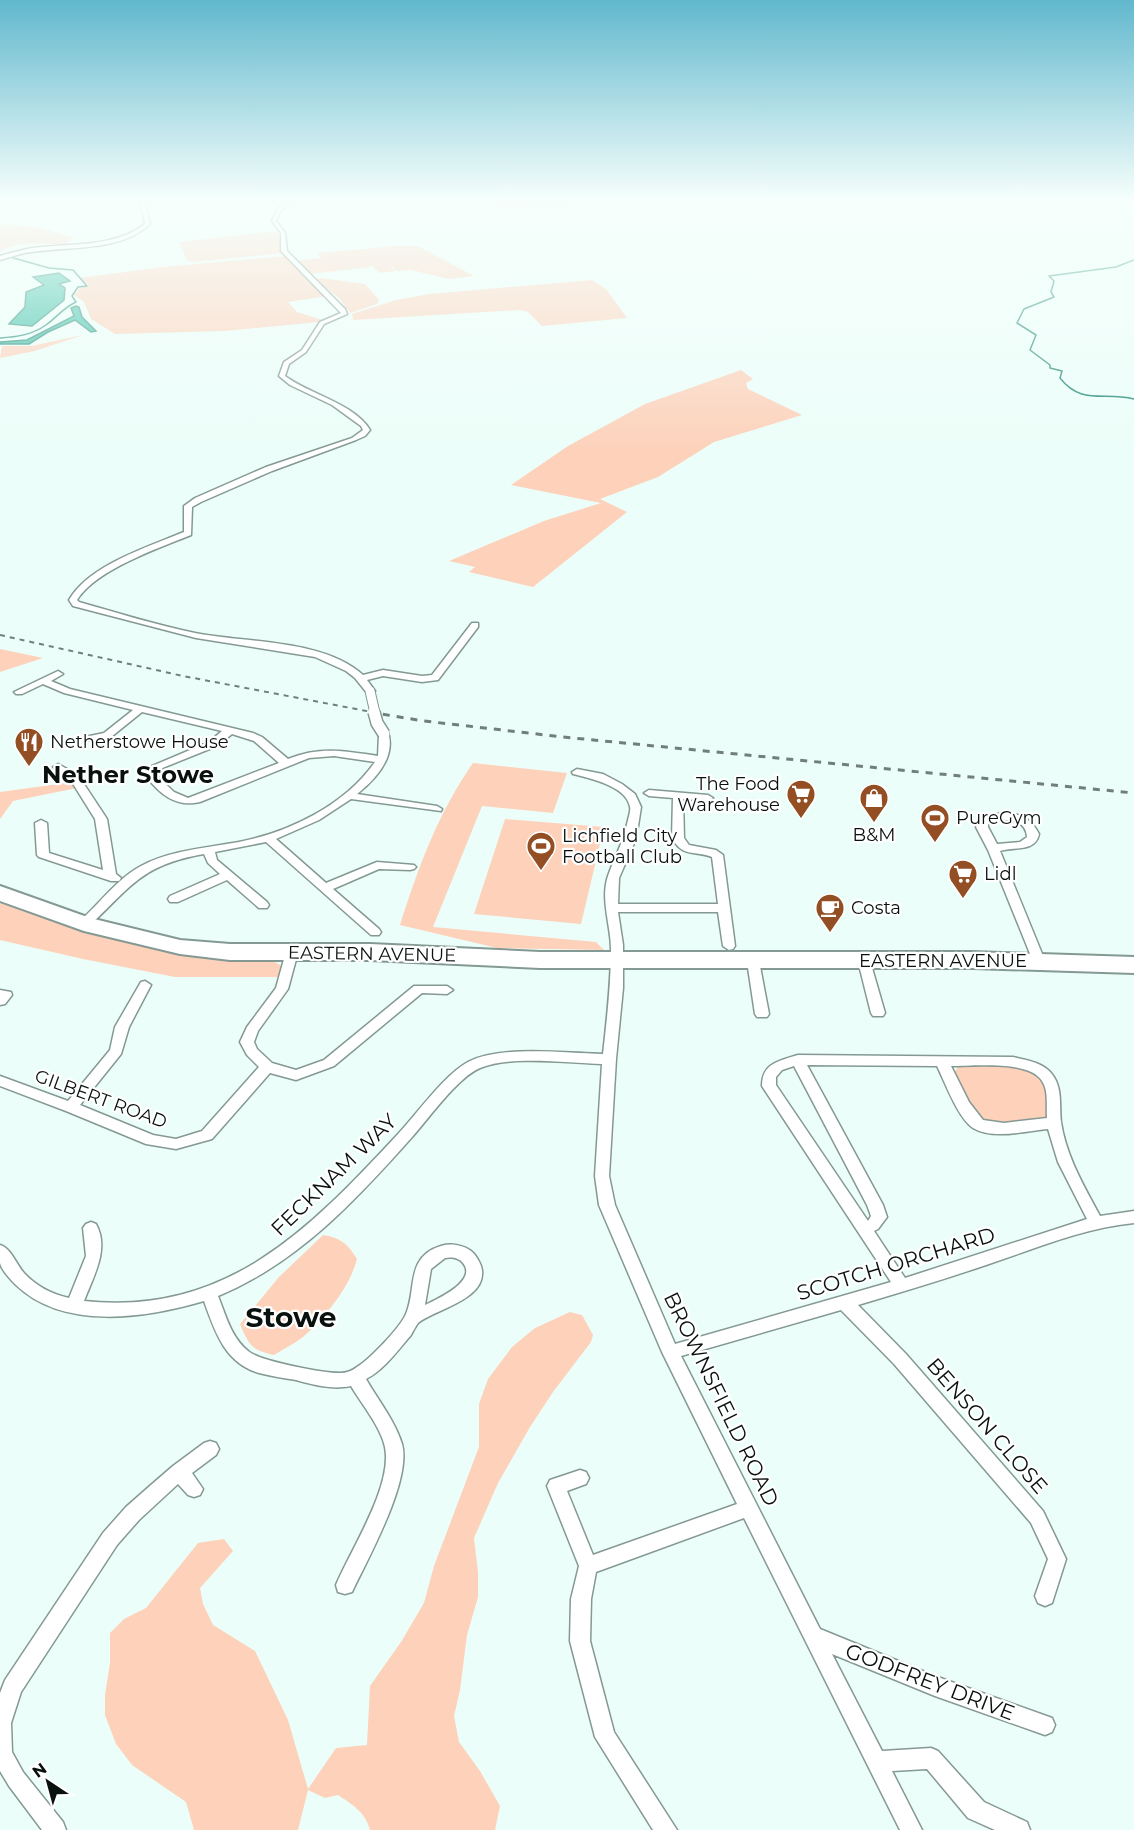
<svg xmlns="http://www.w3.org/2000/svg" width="1134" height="1830" viewBox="0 0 1134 1830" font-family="Montserrat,sans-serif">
<rect width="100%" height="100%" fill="#ecfef9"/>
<path fill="#fdd1ba" d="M485 198H596L563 204 501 209Z
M0 224 36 227 73 237 66 244C52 245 16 239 0 252Z
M266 232H278L283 253 193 262 187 261 179 242Z
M396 246H418L474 276 449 279 411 270 397 271 389 265 395 271 380 273 371 265V267L309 274 296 261 321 258 317 253Z
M285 256 327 296 288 302 297 312 322 320 319 322 224 331 115 334 91 319 84 302 74 295 80 288 89 285 79 278 163 267Z
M321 278 365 284 379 300 377 304 350 313 339 298 315 279Z
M592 280 606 289 627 318 542 326 528 312 520 310 353 320 352 314 396 300 429 294Z
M83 335 35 351 0 358 2 346H31Z
M741 370 753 379 746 383 748 389 802 415 714 442 658 477 600 499 627 512 533 587 469 572 475 567 449 561 544 521 601 503 511 485 568 446 645 404Z
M0 649 43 658 0 672Z
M473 763 567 773 553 813 482 806 433 927 596 942 604 950 497 948 400 925C418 868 438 813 473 763Z
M73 782 77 788 13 801 0 819V792Z
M505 819 604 827 581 924 474 914Z
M0 900C72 929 136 947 213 958 235 961 267 952 284 968L282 977H175L83 959 0 940Z
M1013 1065C1049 1074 1047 1087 1049 1120 1029 1121 991 1133 976 1115 966 1104 960 1087 953 1074L958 1067Z
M323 1235C341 1238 348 1244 357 1259 350 1287 324 1319 303 1337 294 1344 283 1349 274 1355 251 1350 249 1345 240 1324L279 1277Z
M570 1312 582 1315 593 1335 591 1342 553 1392 530 1427 498 1483 474 1538 478 1572V1597L467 1635 460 1690 454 1716 459 1742 480 1771 500 1806 495 1830H370C366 1813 352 1804 338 1795L325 1798 308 1790 298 1830H194L186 1802 132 1765 116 1744 105 1715V1695L110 1663V1633L124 1619 146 1608 198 1543 224 1539 233 1551 200 1588 203 1604 213 1625 255 1651 288 1720 308 1789 336 1748 367 1745 370 1686 401 1642 424 1603 434 1566 479 1447V1404L488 1379 512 1347 535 1328Z"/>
<path fill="#36bfa5" stroke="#288b78" stroke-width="1.5" d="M59 273 70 281 59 284 65 288 64 300 32 326 9 324 25 307 26 292 44 285 33 277Z
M76 306 79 307 82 317 96 331 91 332 75 320 48 332 29 344H0V342L27 340 74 316 71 308Z"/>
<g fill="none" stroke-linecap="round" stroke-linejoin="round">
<path stroke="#288b78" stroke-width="1.5" d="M1069 198 1095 199
M1094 199 1114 198
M1134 260 1116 267 1049 276 1054 281 1051 292 1054 297 1024 309 1017 323 1036 335 1030 350 1050 365V368L1062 371 1060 378C1082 406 1104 391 1134 399
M0 338C16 337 32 335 46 325 57 317 63 308 76 302L72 296 78 287 87 286 73 270 49 268 10 257"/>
<g stroke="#849993" stroke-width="3">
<path id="street" d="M150 198H155L145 204 150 224C121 252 70 246 32 252 21 253 11 257 0 260V256C11 253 21 250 32 248 69 243 115 248 145 224L141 203Z
M293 198H298L301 200 281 210 276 221 285 233 287 251 345 309 347 314 324 324 306 352 289 364 285 376C309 394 355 404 370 430L365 436 356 440 272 471 201 502 192 507 191 535C159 548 95 570 77 600L79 602C118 613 156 625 195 633 245 643 324 639 363 675L383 670 422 676 432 675 472 623H478V627L438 680 422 682 383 676 367 680 375 691 370 694 367 693 355 678 346 671 315 657 196 638 73 606 69 600C89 565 148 547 184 532V506L195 498 266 467 352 438 363 430 361 426 332 405 290 385 279 376 284 362 302 350 320 322 341 313 281 251V233L272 221 278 208 295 200Z
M58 671 63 674 51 681 70 689 253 733 262 737 288 759C320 746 345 751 378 756L379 734 384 731 388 732C396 757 376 779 357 794L437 806 442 809 441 811 351 799 319 820 276 839 326 883 377 862 414 865 416 867 414 869 410 870 379 869 333 889 379 929 381 932 379 935H371L266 842 215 852 217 860 267 902 269 905 267 908H259L227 880 178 902H170L168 899 170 896 220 874 208 863 204 854C141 865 132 886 88 927H80L78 924 80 921C100 903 117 879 141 866 171 850 206 848 239 842 290 832 345 805 375 762L334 756 309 758 200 802C175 808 159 793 145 775V769L209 742 222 731 142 712 111 737 85 741V737L104 733 133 710 64 693 43 684 22 694H16L14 692ZM232 734 254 741 279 763 188 798 174 792 155 774V771L217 746Z
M58 764 78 775 107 819 116 874 121 878 119 881H111L39 857 37 855 35 823 41 820 47 823 49 853 103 870 95 819 70 779 53 767Z
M577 769 603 774 622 784 635 794 641 807 636 839 619 878 618 904H718L712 857C694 850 683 858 672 838L673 798 649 796 644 793 649 790 708 795 713 798 708 801 683 799 684 838 689 845 716 850 723 855 735 946 733 949 729 950 723 946 718 912H618L623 945V988L616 1059 609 1176 615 1205 675 1344 891 1282 762 1086C762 1063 779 1061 798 1055L1013 1057C1025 1060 1042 1062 1051 1073 1063 1087 1059 1105 1061 1122 1066 1156 1084 1186 1100 1216L1134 1211V1223C1083 1228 1037 1248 989 1264 945 1279 902 1292 858 1305L906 1354 1043 1511 1066 1559 1052 1603 1045 1606 1038 1603 1035 1596 1048 1559 1031 1523 894 1364 841 1310 681 1356 820 1629 935 1676 1052 1718 1055 1725 1052 1732 1045 1735 935 1696 832 1654 882 1751 931 1748 938 1751 984 1802 1027 1822 1030 1830H995L968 1818 927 1769 892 1771 922 1830H900L744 1518 596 1572 591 1599 590 1641 614 1732 677 1830H653L595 1737 570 1641 571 1599 579 1566 547 1486 550 1480 580 1470 586 1472 589 1478 586 1484 567 1491 593 1555 737 1504 662 1352 599 1205 595 1176 602 1064C568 1063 511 1055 480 1068 458 1077 429 1118 413 1136 356 1200 298 1263 218 1296 226 1316 231 1337 248 1351 259 1361 323 1373 340 1373 346 1373 352 1371 357 1367 369 1360 400 1328 406 1314 417 1289 405 1257 441 1246 451 1243 463 1245 471 1251 476 1255 479 1261 481 1266 491 1299 435 1309 418 1323 416 1326 413 1331 411 1335 398 1350 384 1370 366 1379 378 1400 395 1421 402 1444 412 1480 368 1558 352 1592L345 1594 338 1592 336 1585C351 1549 393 1486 385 1447 381 1427 361 1403 351 1386 332 1390 314 1385 296 1380 283 1378 271 1376 259 1373 225 1363 215 1332 204 1301 146 1318 64 1331 16 1285 11 1280 2 1271 0 1263 0 1258 0 1250 0 1245 11 1248 16 1264 24 1273 36 1286 51 1294 69 1298L86 1256 83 1228 86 1224 91 1222 96 1224C110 1249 93 1277 84 1301 226 1316 309 1230 398 1134 417 1114 444 1075 468 1062 501 1045 565 1053 603 1054 607 1019 611 984 611 949 611 926 600 899 608 876 615 856 624 841 628 820 629 816 631 810 630 807 627 786 589 778 573 774L572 772ZM807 1065 937 1066C945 1082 958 1118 973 1128 993 1140 1026 1131 1048 1129L1058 1162 1087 1219 905 1278 874 1231 878 1229 887 1217 883 1205ZM794 1066 867 1205 871 1216 868 1221 776 1085V1077L782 1070ZM951 1066C972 1066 1030 1060 1042 1081 1049 1091 1046 1107 1047 1118L1004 1123 983 1120 969 1102ZM445 1258C451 1257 458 1257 463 1263 478 1281 437 1299 425 1305L431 1269Z
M1002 813C1019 813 1031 818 1039 834 1035 853 1014 846 1000 851L1045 961 1039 965 1033 961 988 850 976 827 979 819ZM995 820C1009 819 1026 820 1027 837L1020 842 997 844 988 827V823Z
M292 948 298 952 288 989 258 1031 254 1042 257 1049 272 1063 296 1070 324 1060 414 986H447L453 990 447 994 422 993 334 1066 296 1080 270 1073 212 1139 176 1149 146 1144 66 1111 0 1086V1076L68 1101 110 1050 115 1027 141 982 145 981 151 985 129 1027 121 1054 80 1105 153 1135 176 1139 202 1131 259 1067 247 1055 240 1042 247 1027 276 988 286 952Z
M753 957 759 961 769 1014 767 1017H757L755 1014 747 961Z
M864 957 870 961 885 1013 883 1016H873L871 1013 858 961Z
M0 990 11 992 12 995 5 1004 0 1005Z
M210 1441 216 1443 219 1449 216 1455 192 1473 203 1489 200 1495 194 1497 188 1495 178 1484 139 1520 117 1545 21 1692 11 1723 12 1752 23 1772 63 1822 66 1830H42L9 1786 0 1771V1693L5 1680 103 1533 126 1507 151 1485 173 1466 204 1443Z"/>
</g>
<g stroke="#849993" stroke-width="4">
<path id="highway" d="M0 886 90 918 180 940 230 944H370L540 952H972L1134 957V973L972 968H540L370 960H230L180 954 84 931 0 901Z"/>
</g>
<use href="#street" fill="#fff" fill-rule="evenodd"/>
<use href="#highway" fill="#fff" fill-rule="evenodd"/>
<path stroke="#717e7a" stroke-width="2" stroke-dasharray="5 5" stroke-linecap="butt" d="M0 635 183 676 377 713"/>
<path stroke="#717e7a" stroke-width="3" stroke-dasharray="7 7" stroke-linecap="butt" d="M369 712 424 721 563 737 1134 793"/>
<g stroke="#849993" stroke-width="11" stroke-linecap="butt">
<path id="street-bridge-far1" d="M370 691 375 713"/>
</g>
<g stroke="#849993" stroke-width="14" stroke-linecap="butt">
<path id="street-bridge" d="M374 712 377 723 384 734"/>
</g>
<use href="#street-bridge-far1" stroke="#fff" stroke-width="9"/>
<use href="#street-bridge" stroke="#fff" stroke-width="11"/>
</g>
<linearGradient id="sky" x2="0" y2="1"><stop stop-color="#61b8cd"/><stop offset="0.44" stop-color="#f6fffc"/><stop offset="1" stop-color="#f6fffc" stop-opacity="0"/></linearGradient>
<rect width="1134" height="454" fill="url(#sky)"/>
<defs>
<g id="restaurant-pin" transform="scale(1.5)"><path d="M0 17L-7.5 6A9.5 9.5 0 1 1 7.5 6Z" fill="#934e23" stroke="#fff"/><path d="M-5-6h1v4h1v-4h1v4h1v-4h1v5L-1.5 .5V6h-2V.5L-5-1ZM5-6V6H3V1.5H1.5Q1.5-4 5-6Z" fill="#fff"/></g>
<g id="supermarket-pin" transform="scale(1.5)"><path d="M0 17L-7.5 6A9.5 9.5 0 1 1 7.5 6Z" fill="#934e23" stroke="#fff"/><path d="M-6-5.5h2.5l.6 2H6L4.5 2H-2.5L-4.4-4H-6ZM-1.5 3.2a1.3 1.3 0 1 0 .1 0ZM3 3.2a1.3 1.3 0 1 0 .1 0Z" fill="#fff"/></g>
<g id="shop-pin" transform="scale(1.5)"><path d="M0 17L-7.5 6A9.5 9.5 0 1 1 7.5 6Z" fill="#934e23" stroke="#fff"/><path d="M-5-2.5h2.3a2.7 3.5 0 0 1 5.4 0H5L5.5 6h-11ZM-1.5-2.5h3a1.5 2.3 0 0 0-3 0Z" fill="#fff"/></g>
<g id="stadium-pin" transform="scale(1.5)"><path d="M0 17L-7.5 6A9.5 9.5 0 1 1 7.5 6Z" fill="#934e23" stroke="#fff"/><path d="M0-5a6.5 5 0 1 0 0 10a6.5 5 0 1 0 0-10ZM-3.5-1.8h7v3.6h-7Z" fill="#fff"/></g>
<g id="cafe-pin" transform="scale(1.5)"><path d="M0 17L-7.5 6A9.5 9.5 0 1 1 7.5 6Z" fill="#934e23" stroke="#fff"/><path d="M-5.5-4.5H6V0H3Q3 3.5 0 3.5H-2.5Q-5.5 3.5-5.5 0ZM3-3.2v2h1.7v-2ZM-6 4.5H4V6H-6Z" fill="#fff"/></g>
</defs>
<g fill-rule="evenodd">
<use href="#restaurant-pin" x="29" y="742"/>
<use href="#supermarket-pin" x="801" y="794"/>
<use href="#shop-pin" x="874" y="798"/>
<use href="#stadium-pin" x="935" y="818"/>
<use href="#stadium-pin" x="541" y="846"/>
<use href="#supermarket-pin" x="963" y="874"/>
<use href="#cafe-pin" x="830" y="908"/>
</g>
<g text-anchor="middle" stroke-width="4.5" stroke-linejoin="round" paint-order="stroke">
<g font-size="18" fill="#09110f" stroke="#fff" text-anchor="start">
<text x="50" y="748">Netherstowe House</text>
<text x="780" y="790" text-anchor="end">The Food<tspan x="780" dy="21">Warehouse</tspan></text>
<text x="956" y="824">PureGym</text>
<text x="874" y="841" text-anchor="middle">B&amp;M</text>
<text x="562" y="842">Lichfield City<tspan x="562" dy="21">Football Club</tspan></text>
<text x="984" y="880">Lidl</text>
<text x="851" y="914">Costa</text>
</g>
<g font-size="18" fill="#09110f" stroke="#fff">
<text transform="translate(372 954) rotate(1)" y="6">EASTERN AVENUE</text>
<text x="943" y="967">EASTERN AVENUE</text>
<text transform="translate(101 1099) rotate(20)" y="6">GILBERT ROAD</text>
</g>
<g font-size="21" fill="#09110f" stroke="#fff">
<text transform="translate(334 1175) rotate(-44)" y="7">FECKNAM WAY</text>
<text transform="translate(896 1264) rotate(-17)" y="7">SCOTCH ORCHARD</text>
<text transform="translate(721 1399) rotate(64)" y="7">BROWNSFIELD ROAD</text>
<text transform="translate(987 1426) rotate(49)" y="7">BENSON CLOSE</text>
<text transform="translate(930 1682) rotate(21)" y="7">GODFREY DRIVE</text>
</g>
<g font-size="24" font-weight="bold" fill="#09110f" stroke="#fff">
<text x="128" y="783">Nether Stowe</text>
</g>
<g font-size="28" font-weight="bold" fill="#09110f" stroke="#fff">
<text x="291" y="1327">Stowe</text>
</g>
</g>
<g transform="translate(48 1782) rotate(324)" stroke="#ffffff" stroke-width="4.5" paint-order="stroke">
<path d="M0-4.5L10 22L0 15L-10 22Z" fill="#09110f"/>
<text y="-9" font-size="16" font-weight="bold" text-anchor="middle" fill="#09110f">N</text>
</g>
</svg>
